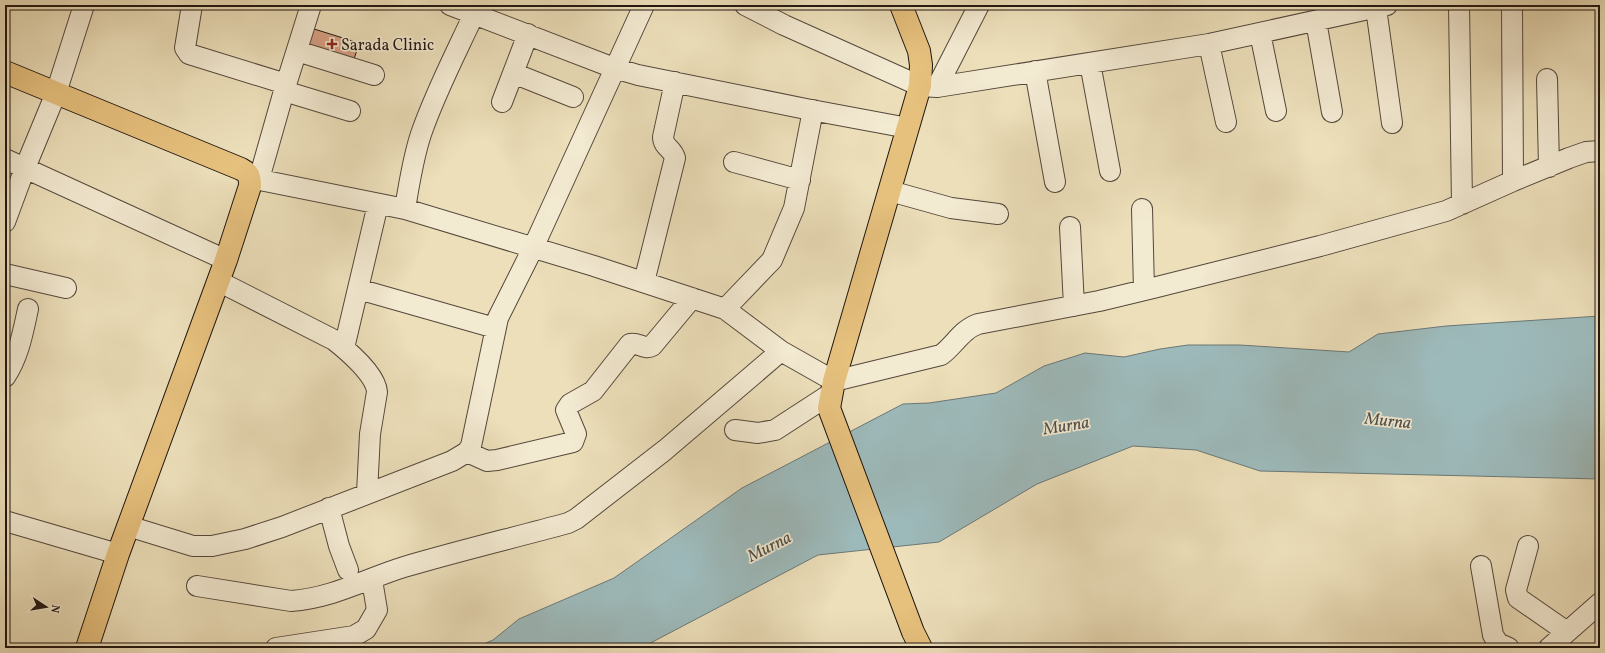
<svg xmlns="http://www.w3.org/2000/svg" width="1605" height="653" viewBox="0 0 1605 653" font-family="Vollkorn,serif">
<rect width="100%" height="100%" fill="#ecdfba"/>
<filter id="stains"><feTurbulence type="fractalNoise" baseFrequency=".005" numOctaves="4"/><feColorMatrix values="0 0 0 0 .2 0 0 0 0 .09 0 0 0 0 .02 0 0 0 .5 -.17"/></filter>
<radialGradient id="worn" r=".72"><stop offset=".6" stop-color="#630" stop-opacity="0"/><stop offset="1" stop-color="#630" stop-opacity=".3"/></radialGradient>
<path fill="#9dbabb" stroke="#6b7877" d="M1600 316V479L1260 471 1196 450 1133 446 1037 484 939 542 818 555 641 648H474L493 640 519 619 614 578 742 488 903 404 929 403 996 393 1044 366 1085 353 1124 357 1160 349 1188 345H1240L1349 352 1378 334 1446 326Z"/>
<path fill="#d8a084" stroke="#211611" d="M311 28 359 43 352 66 304 51Z"/>
<g fill="none" stroke-linecap="round" stroke-linejoin="round">
<g stroke="#54483b" stroke-width="22">
<path id="minor" d="M192 5 185 48 189 54 286 84
M450 5 614 68 638 75 806 109 908 128
M745 5 784 25 920 86 937 87 1209 44 1387 5
M1459 5 1462 204
M1512 5 1513 181
M1376 8 1392 123
M1316 21 1332 112
M1260 33 1276 111
M1209 44 1226 122
M297 51 374 75
M1090 63 1110 171
M1035 71 1055 182
M513 73 573 97
M1547 79 1549 167
M937 87 979 5
M284 91 350 111
M502 102 528 34
M5 159 226 260
M734 162 800 180
M250 178 405 209 594 266 725 309 781 351 834 381 941 355C954 346 961 330 978 324L1099 301 1153 288 1320 246 1446 211 1513 181 1569 158 1586 152 1600 151
M259 179 284 91 311 5
M890 191 951 208 998 214
M405 209C409 184 413 158 421 134 435 93 456 53 474 14
M1142 209 1144 290
M5 222 25 168 56 93 84 5
M1070 227 1074 306
M5 274 66 288
M218 281 334 340C348 351 376 375 377 392L370 434 367 493
M644 282 675 158C673 149 663 147 663 137L675 82
M358 289 495 328
M725 309 772 260 794 208 813 110
M344 348 378 204
M5 377C19 356 23 332 28 309
M735 430 758 433 775 430 832 393
M467 452 487 461 497 460 573 442 576 434 566 410 570 404 593 391 630 344C638 342 644 350 652 346L692 298
M329 508 339 546 348 570
M5 521 118 554
M128 526 193 546H212L245 539 282 527 452 461 467 452 471 446 498 318 533 248 644 5
M1528 546 1516 590 1518 598 1567 632
M1481 566 1493 635 1498 643 1509 648
M197 586 291 601C333 598 365 579 404 567 458 551 513 538 568 523L576 519 665 450 781 351
M276 648 354 636 366 629 377 610 372 580
M1549 648 1600 603"/>
</g>
<g stroke="#211611" stroke-width="24">
<path id="major" d="M901 5 919 51 921 65 920 86 834 381 829 408 913 632 921 648
M5 72 241 169C249 173 250 177 250 186L226 260 118 554 87 648"/>
</g>
<use href="#minor" stroke="#f3ead2" stroke-width="20"/>
<use href="#major" stroke="#e6c07d" stroke-width="22"/>
</g>
<path fill="#8f2418" stroke="#f3ead2" stroke-width="1.5" d="M330 38h4v4h4v4h-4v4h-4v-4h-4v-4h4z"/>
<g text-anchor="middle" stroke-width="3.5" stroke-linejoin="round" paint-order="stroke">
<g font-size="16" fill="#211611" stroke="#f3ead2" text-anchor="start">
<text x="341" y="50">Sarada Clinic</text>
</g>
<g font-size="17" font-style="italic" fill="#4c4f4c" stroke="#f3ead2">
<text transform="translate(1388 420) rotate(6)" y="6">Murna</text>
<text transform="translate(1066 425) rotate(-9)" y="6">Murna</text>
<text transform="translate(769 546) rotate(-27)" y="6">Murna</text>
</g>
</g>
<rect width="1605" height="653" fill="none" stroke="#ecdfba" stroke-width="20"/>
<rect x="6" y="6" width="1593" height="641" fill="none" stroke="#211611" stroke-width="2"/>
<rect x="10" y="10" width="1585" height="633" fill="none" stroke="#211611"/>
<g transform="translate(46 607) rotate(102)" stroke="#f3ead2" stroke-width="3" paint-order="stroke">
<path d="M0-3L7 15L0 10L-7 15Z" fill="#211611"/>
<text y="-6" font-size="11" font-weight="bold" text-anchor="middle" fill="#211611">N</text>
</g>
<rect width="100%" height="100%" filter="url(#stains)"/>
<rect width="100%" height="100%" fill="url(#worn)"/>
</svg>
